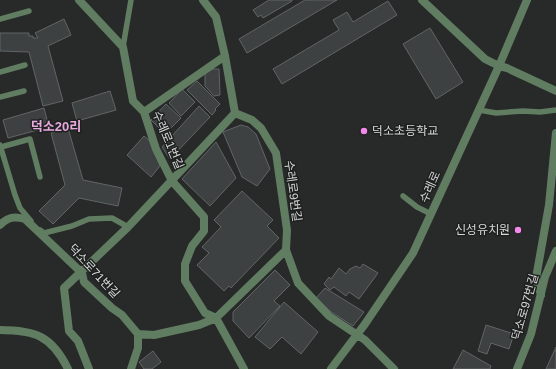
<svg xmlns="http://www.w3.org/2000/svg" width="556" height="369" viewBox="0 0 556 369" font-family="Arial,'Noto Sans KR',sans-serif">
<rect width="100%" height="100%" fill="#272a29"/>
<path fill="#3d4141" stroke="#616566" d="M269 0H292V1L263 18 261 15 258 17 253 10Z
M305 0H337L247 53 239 39Z
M388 1 397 15 282 84 273 69 339 30 333 20 347 12 353 22Z
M64 19 71 35 48 46 63 101 43 106 29 52 0 51V33H29V36H33V38H38L35 33Z
M430 28 463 82 436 99 403 44Z
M213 69H219L220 95 214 96 205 86V73Z
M197 81 220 104 215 109 216 110 212 115 187 90Z
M182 89 195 102 181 116 169 103Z
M110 91 116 110 77 121 72 103Z
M166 104 181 118 165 134 151 120Z
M199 106 210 117 170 159 162 147Z
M44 108 49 127 8 138 3 120Z
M241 125 248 127 256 134 270 169 257 186 242 177 223 132Z
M68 128 83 180 122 188 118 206 79 198 53 224 39 211 65 185 51 133Z
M144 136 149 140 160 166 151 177 127 155Z
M216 142 236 178 210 206 182 179Z
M242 191 273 220 267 226 279 238 231 288 229 286 224 291 197 265 209 253 202 247 221 227 214 220Z
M363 264 378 273 359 299 349 292 346 296 334 287 330 290 324 284 329 277 331 279 339 268 346 274 350 269 356 266 360 268Z
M275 270 290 285 274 301 280 306 249 338 233 321V312Z
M325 288 364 312 353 326 330 311 316 298Z
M284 302 318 332 301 354 282 337 270 349 255 337Z
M486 325 514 334 509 349 491 343 487 354 478 351Z
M556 347V369H546Z
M463 350 491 366 490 369H453Z
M153 351 161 362 152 369H144L139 362Z"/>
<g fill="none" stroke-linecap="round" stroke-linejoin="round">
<path stroke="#607c61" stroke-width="5.5" d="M0 19 29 11
M123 47 131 0
M0 72 25 65
M0 97 24 91
M479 110 496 113 523 111 540 112 556 110
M0 145 15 195 20 208 31 221
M1 147 30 139 40 177
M403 196 417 207 431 214
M40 230 44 233 72 226 89 219 112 218 128 227"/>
<path stroke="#607c61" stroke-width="8" d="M79 0 123 47 133 101 144 112 156 149 172 181 204 217V231L192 246 185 264V281L205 313 216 318 244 369
M203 0 216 17 225 56 235 113 252 120 261 128 276 153 287 230 286 250 298 283 329 316 365 340 394 369
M422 0 485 59 499 66 507 68 556 91
M144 112 225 56
M0 225C8 217 14 216 25 219L82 273 84 282 112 308 122 315 138 334V348L131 369
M541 295 536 278 549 205 556 133
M0 330C35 330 52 336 68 369
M138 334 154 335 199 325 216 318 286 250
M89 369 78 341 69 331 64 288 128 227 235 113
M331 369 365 324 413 253 499 66 527 0
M517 369 531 334 545 277 556 251"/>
</g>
<g fill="#f788eb" stroke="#1e2120" stroke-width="1.5">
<circle cx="364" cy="131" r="4"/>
<circle cx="518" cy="230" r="4"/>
</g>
<g text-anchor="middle" stroke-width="3" stroke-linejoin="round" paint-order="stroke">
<g font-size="12" fill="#d6d8d8" stroke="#1e2120" text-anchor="start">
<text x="372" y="135">덕소초등학교</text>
<text x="510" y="234" text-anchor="end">신성유치원</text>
</g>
<g font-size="12" fill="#d6d8d8" stroke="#1e2120">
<text transform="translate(168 140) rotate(67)" y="4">수레로1번길</text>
<text transform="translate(430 187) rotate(-66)" y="4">수레로</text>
<text transform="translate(293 191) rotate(82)" y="4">수레로9번길</text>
<text transform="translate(94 271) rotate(47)" y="4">덕소로71번길</text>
<text transform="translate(525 307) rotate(-74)" y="4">덕소로97번길</text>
</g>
<g font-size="13" font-weight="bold" fill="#e6a8dd" stroke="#1e2120">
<text x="56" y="131">덕소20리</text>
</g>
</g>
</svg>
